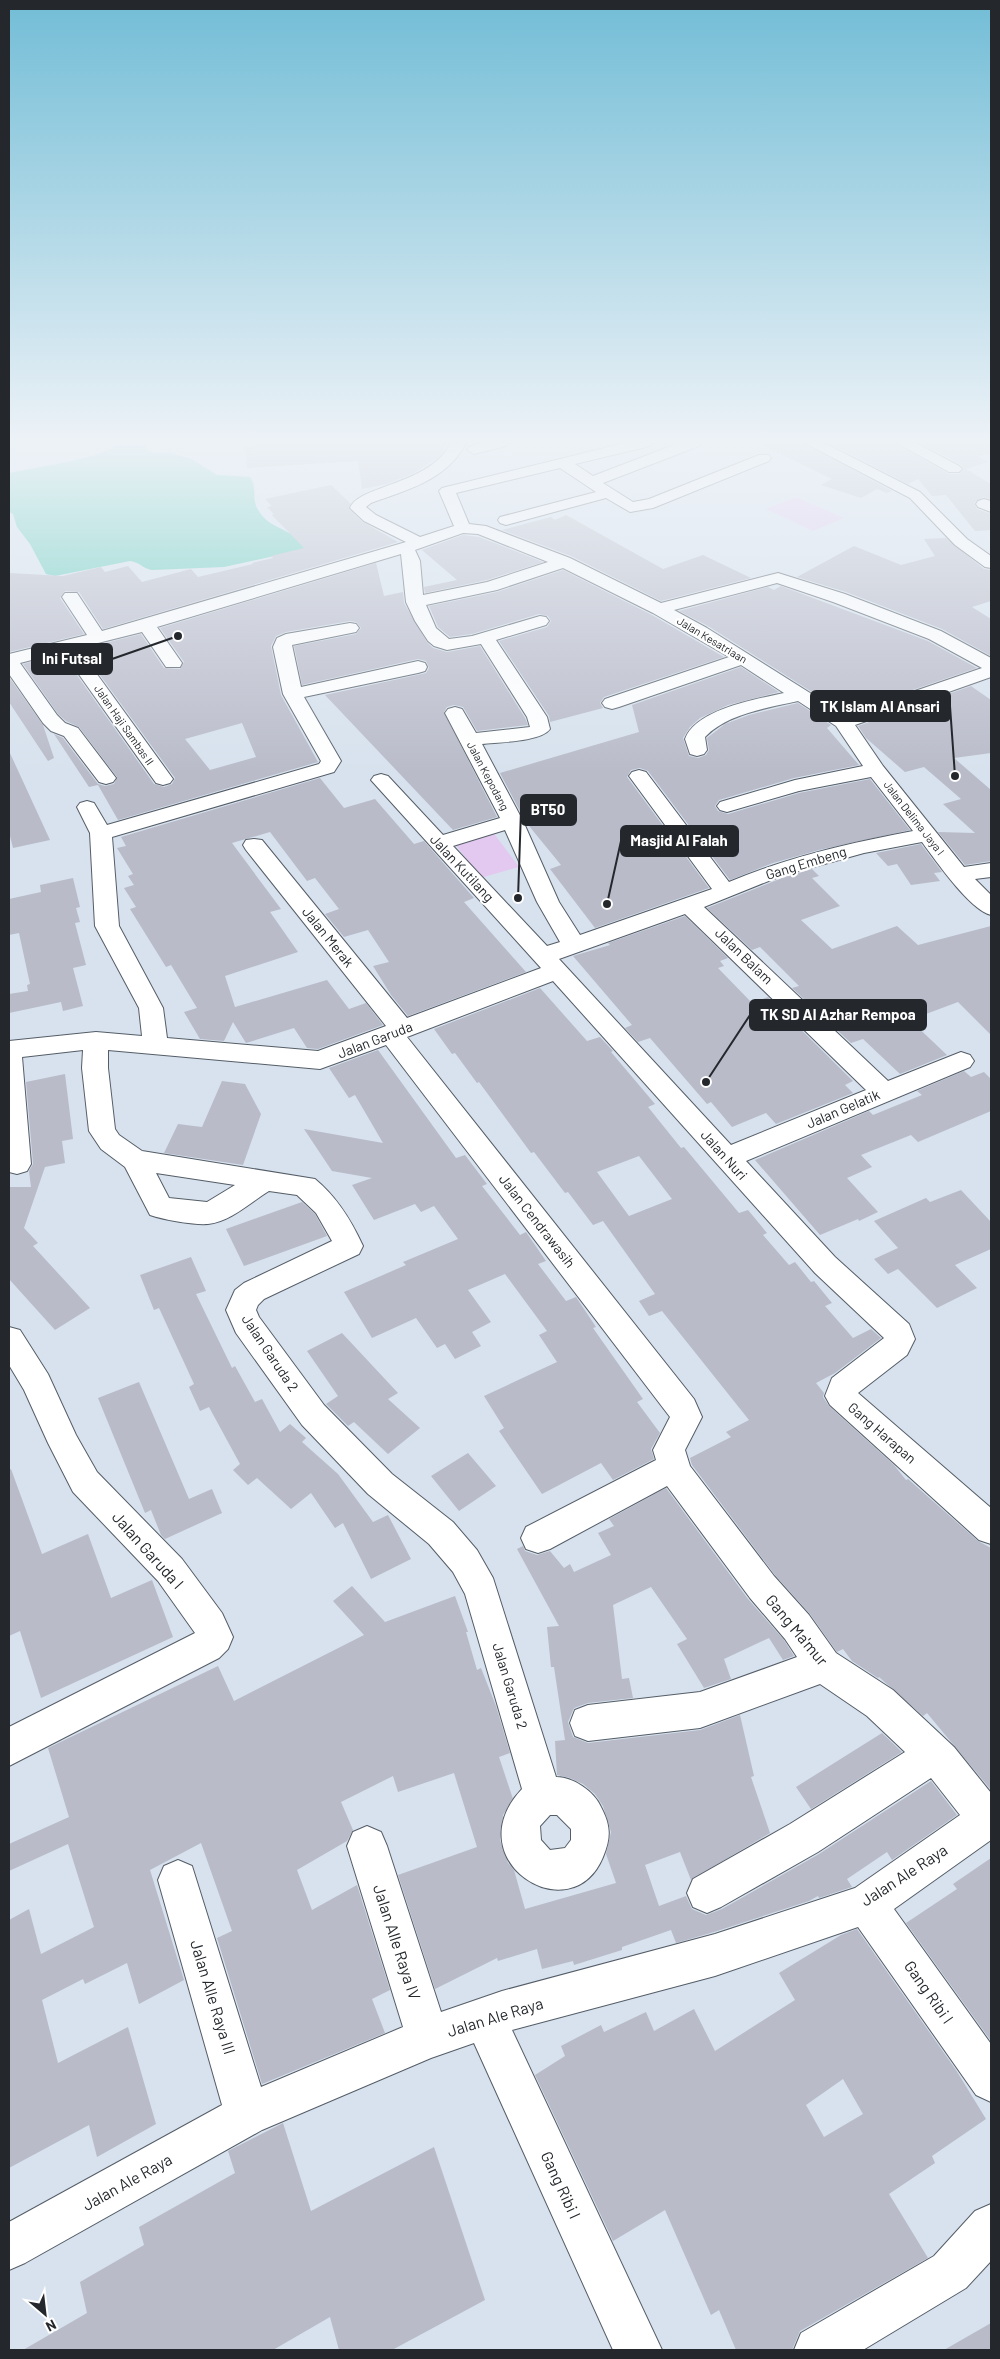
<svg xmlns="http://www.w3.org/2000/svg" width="1000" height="2359" viewBox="0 0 1000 2359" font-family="Barlow,sans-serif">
<rect width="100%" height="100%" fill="#d7e2ee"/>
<path fill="#e3c8f0" d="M796 497 844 518 813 531 766 509Z
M492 831 519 867 480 878 453 841Z"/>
<path fill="#61cbba" d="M120 443H146V449L154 453H171L191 459 217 475 250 477C257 485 252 498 257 508 267 525 276 525 291 534 298 538 305 543 311 548L224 567 152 570C143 569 140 562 130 561L55 576 46 574 30 544 17 527 13 514 9 512V473C36 467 100 460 120 443Z"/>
<path fill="#b9bbc9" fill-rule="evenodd" d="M266 443H447L440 456 414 473 387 484 362 489 358 461 247 468 245 447Z
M758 443H803L892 491 887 493 877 489 861 498 821 485 832 479Z
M829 443H895L949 474H959L964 469 960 464 921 443H991V453L978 457 988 462 966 469 991 484V499L983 497 974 503 977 509 991 514V530L975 531 946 495 932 496 918 479 908 484Z
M331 485 351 504 349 509 363 522 398 542 103 629 79 592 65 591 60 598 84 634 9 652V573L63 576 101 567 105 572 128 566 142 582 191 569 198 577 253 564 252 563 273 558 271 556 304 548 272 515 274 514 267 507 272 506 265 499Z
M566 515 663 569 703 555 751 578 661 601 571 556 502 530 551 517 555 520Z
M463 535 479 537 543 562 487 580 425 593 424 587 457 580 422 550Z
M946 538 984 569 991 570V601L972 607 991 619V656L942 629 846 592 797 577 854 546 901 565 935 556 924 539Z
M376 563 384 596 403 592 404 603 427 642 433 648 447 652 480 646 525 718 528 725 477 731 463 707 454 705 447 707 444 712 497 817 453 830 325 695 426 673 429 668 426 661 418 659 302 685 294 646 356 634 361 628 356 622 350 621 286 632 276 636 271 646 281 695 318 762 118 820 98 785 89 787 54 734 63 738 98 784 105 786 114 784 117 777 79 727 66 721 58 714 23 664 62 654 154 784 164 787 172 784 175 778 81 649 141 634 164 668 180 669 184 662 160 628ZM242 723 256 757 210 770 185 739Z
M563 570 652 615 724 657 604 697 600 703 603 708 550 722 549 716 499 641 547 627 551 621 548 616 539 614 472 634 450 637 438 627 429 606 497 592Z
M781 586 928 641 977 668 845 713 708 626 679 611 768 587 774 590Z
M741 667 779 692 728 705 700 718 690 727 683 738 689 756 698 758 706 755 709 750 707 738 725 724 749 715 798 703 831 725 827 728 859 765 794 778 719 800 715 806 718 811 728 814 799 793 870 779 910 830 819 850 773 863 730 880 648 771 640 768 631 770 627 777 709 888 595 928 550 869 561 865 525 821 500 773 639 732 632 705Z
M9 677 43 725 54 758 48 761 9 702Z
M971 686 991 700V753L954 758 991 790V861L965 865 938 832 975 833 943 804 961 799 924 767 905 772 866 738 858 726Z
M9 751 50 840 13 848 9 832Z
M320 778 344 808 375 799 414 844 424 841 474 898 464 902 526 972 408 1016 391 995 373 966 389 962 368 930 344 937 325 914 339 909 315 878 307 881 270 832 232 843 281 909 270 912 298 952 225 976 235 1007 327 980 349 1009 366 1003 383 1025 318 1049 307 1048 294 1028 246 1043 233 1022 224 1041 200 1039 184 1012 197 1008 171 965 166 967 130 909 136 907 124 888 134 885 128 876 133 874 117 848 126 846 121 837Z
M921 844 942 872 934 873 940 881 911 885 897 864 888 866 876 853Z
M812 869 819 876 812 878 840 906 801 920 832 949 897 926 918 945 991 926V1035L958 1002 910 1020 947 1055 900 1074 863 1039 851 1043 792 988 799 986 760 947 752 950 707 908 782 878Z
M73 878 80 907 76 908 80 922 75 923 86 965 73 968 83 1006 63 1011 61 1002 9 1013V994L28 991 27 985 30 984 19 933 9 935V899L41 892 40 885Z
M685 916 728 958 720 961 724 966 718 968 752 1003 768 997 853 1081 845 1085 853 1093 776 1124 766 1113 732 1127 711 1102 707 1104 650 1038 638 1042 625 1028 632 1025 573 956 610 945 608 943Z
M540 988 587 1041 600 1037 613 1051 611 1052 655 1104 648 1107 681 1148 684 1147 739 1213 748 1210 767 1233 763 1235 789 1265 795 1262 811 1282 814 1281 832 1303 825 1306 853 1338 871 1329 881 1338 835 1373 816 1383 824 1393 823 1397 829 1406 894 1465 906 1480 908 1479 978 1541 991 1548V1790L927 1713 923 1716 879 1677 878 1678 852 1661 843 1649 837 1652 810 1614 775 1575 692 1465 690 1458 731 1437 726 1432 749 1420 662 1311 649 1316 639 1301 655 1294 603 1221 593 1225 568 1192 565 1193 534 1152 531 1153 479 1082 477 1083 455 1053 452 1054 434 1029ZM639 1156 672 1199 629 1216 597 1172Z
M378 1050 456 1158 465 1155 487 1184 482 1186 520 1235 526 1232 546 1261 538 1264 566 1301 576 1297 596 1327 593 1328 643 1399 637 1402 660 1433 651 1449 654 1459 613 1480 601 1463 542 1494 499 1431 504 1428 484 1396 557 1362 539 1335 547 1331 505 1274 468 1290 491 1322 472 1332 481 1346 455 1359 445 1344 437 1348 416 1318 372 1338 344 1292 406 1265 403 1262 458 1239 434 1206 421 1212 415 1204 374 1220 352 1185 372 1178 332 1171 304 1129 383 1143 355 1095 349 1098 329 1068Z
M964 1071 971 1077 984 1072 991 1079V1111L918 1142 911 1135 861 1155 872 1167 847 1178 878 1212 859 1221 858 1219 820 1235 755 1160 869 1111 873 1115 922 1095 917 1091Z
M65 1074 73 1139 62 1141 65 1163 45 1167 24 1228 38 1243 33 1246 90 1308 55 1330 9 1279V1187H31L29 1171 33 1164 26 1082Z
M222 1081 245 1084 261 1114 243 1165 164 1153 178 1124 202 1127Z
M961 1190 991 1222V1249L955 1265 977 1288 937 1308 898 1269 888 1274 874 1259 898 1248 874 1221 926 1198 930 1202Z
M302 1202 315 1214 327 1236 244 1266 226 1229Z
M191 1257 206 1291 196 1294 232 1368 235 1366 255 1402 262 1399 280 1432 290 1424 306 1438 302 1442 338 1474 373 1522 388 1515 411 1559 371 1579 343 1523 335 1528 311 1493 291 1509 257 1478 248 1485 233 1470 240 1464 209 1407 200 1411 189 1387 194 1384 159 1308 154 1310 140 1275Z
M342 1333 398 1393 388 1399 420 1428 388 1454 354 1422 348 1426 326 1404 338 1396 307 1351Z
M139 1382 189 1499 212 1489 222 1513 165 1539 161 1535 151 1510 145 1513 98 1398Z
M468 1453 496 1486 459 1511 431 1476Z
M11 1469 42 1554 88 1534 111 1598 152 1580 173 1637 41 1698 20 1631 9 1636V1470Z
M666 1488 748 1599 784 1640 794 1656 783 1660 769 1638 724 1659 731 1679 704 1688 677 1644 687 1639 651 1587 613 1605 622 1679 629 1678 633 1698 588 1703 574 1708 568 1722 573 1737 588 1743 700 1730 740 1715 754 1776 751 1777 770 1833 691 1880 680 1852 645 1865 659 1906 686 1896 692 1909 706 1915 722 1909 819 1854 931 1781 957 1815 892 1860 887 1852 847 1879 852 1887 819 1898 818 1896 809 1901 714 1932 676 1943 671 1930 622 1947V1950L574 1965 573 1961 542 1969 537 1949 498 1961 497 1958 435 1989 398 1875 477 1847 454 1773 398 1792 393 1776 341 1802 353 1830 347 1841 297 1870 312 1910 357 1885 390 1990 372 1999 385 2033 262 2084 217 1938 232 1931 201 1843 150 1870 184 1980 139 2004 127 1963 85 1984 83 1979 42 2000 58 2063 128 2027 156 2124 97 2157 89 2125 9 2168V1920L29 1909 41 1954 94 1927 68 1844 9 1871V1844L69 1817 48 1748 218 1666 234 1701 364 1635 333 1601 352 1586 385 1622 455 1596 468 1632H466L477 1670 481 1668 496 1706 510 1753 499 1757 513 1799 503 1815 500 1840 508 1863 514 1870 525 1909 616 1883 606 1854 611 1832 603 1806 595 1794 583 1784 570 1778 557 1775 555 1741 565 1740 554 1667H551L547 1627 559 1626 517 1549 523 1546 525 1551 537 1555 550 1551 564 1568 570 1564 574 1572 611 1555 598 1533 614 1526 609 1519Z
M882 1733 902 1752 811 1809 796 1787Z
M991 1858V2041L906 1923 957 1889 953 1884Z
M857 1929 956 2070 986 2119 932 2156 935 2163 889 2194 928 2258 800 2331 792 2350H736L719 2310 711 2315 665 2210 613 2241 535 2075 565 2056 561 2046 601 2025 604 2032 646 2012 654 2031 694 2009 715 2051 795 2000 779 1973 841 1935ZM843 2079 863 2114 824 2137 806 2105Z
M283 2123 311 2211 434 2147 485 2300 392 2350H339L330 2317 273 2350H23L87 2313 80 2282 144 2245 139 2227 235 2173 228 2151Z
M991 2323V2350H944Z"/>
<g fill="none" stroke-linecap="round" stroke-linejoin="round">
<g stroke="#545d67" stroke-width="2">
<path id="minor" d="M451 443H466C447 480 407 490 371 503L366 507 376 515 420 537 454 526 439 491 442 488 625 443H652L650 446 575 464 593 476 679 443H701L699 446 603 483 633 502 649 499 759 455H769L771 458 769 461 653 508 630 512 606 498 506 525 500 523 498 520 500 517 596 492 560 468 456 493 469 524 486 526 570 558 661 603 778 573 845 594 941 631 991 658V677L855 725 883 766 964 867 991 863V877L975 879 991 895V915C970 910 936 861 922 842L864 853 781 876 704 907 888 1081 961 1052 970 1055 974 1061 970 1067 746 1161 835 1257 909 1324 915 1339 907 1355 858 1393 991 1508V1544L979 1540 830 1405 825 1396 832 1378 884 1338 815 1273 553 981 407 1037 694 1399 702 1417 685 1450 690 1466 774 1576 809 1615 836 1653 893 1690 954 1747 991 1793V1840L894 1909 991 2044V2102L976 2095 858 1927 715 1976 512 2030 662 2350H613L474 2043 431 2058 262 2130 25 2263 9 2270V2222L222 2105 158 1880 164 1866 178 1860 192 1866 261 2087 403 2027 347 1846 353 1832 367 1826 381 1832 387 1846 441 2012 502 1991 715 1934 855 1888 960 1815 931 1778 818 1852 721 1907 707 1913 693 1907 687 1893 693 1879 790 1824 905 1752 867 1716 820 1684 700 1728 588 1741 575 1736 570 1723 575 1710 588 1705 700 1692 797 1657 785 1639 750 1598 667 1486 550 1549 538 1553 526 1549 521 1538 526 1527 656 1460 653 1450 670 1417 386 1045 320 1069 108 1050V1068L115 1129 119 1135 142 1151 315 1179C337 1197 351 1220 363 1246L359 1254 264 1299 258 1305 256 1310 259 1317 324 1405 392 1474 453 1522 477 1550 493 1578 556 1777C573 1777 594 1791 601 1807 611 1826 611 1838 603 1857 571 1934 455 1860 522 1789L465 1594 453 1572 429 1544 368 1494 302 1425 236 1333 226 1310 235 1290 244 1283 332 1241 316 1213 297 1195 269 1191C251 1202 230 1222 208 1224 193 1225 165 1220 150 1215L125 1167 101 1149 89 1131 82 1068 83 1050 22 1057 31 1164 27 1171 17 1174 9 1172V1041L96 1032 142 1036 139 1008 95 926 90 833 77 807 80 803 87 801 94 803 107 825 319 764 321 761 283 694 273 647 277 638 286 634 350 623 356 624 359 628 356 632 292 645 301 687 418 661 425 663 427 667 425 671 418 673 304 697 341 761 334 772 112 837 119 926 163 1008 167 1038 318 1051 386 1026 246 850 243 845 246 840 254 839 262 840 407 1018 541 968 371 780 374 776 381 774 388 776 443 835 500 818 445 713 448 709 455 707 462 709 476 733 530 727 527 717 481 644 447 650 434 646 428 641 415 621 406 602 401 554 157 627 182 663 180 667H166L142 632 78 648 173 779 170 783 163 785 156 783 63 652 20 663 57 715 65 723 78 728 116 778 113 782 106 784 99 782 64 736 51 731 43 723 9 674V654L87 635 62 597 65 593H77L102 631 406 542 364 521 350 508C359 485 430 485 451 443ZM463 533 478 534 548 562 487 582 423 595 420 561 415 550ZM563 568 653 613 729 657 605 699 602 703 605 707 612 709 619 707 741 665 784 693C757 699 696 709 685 739L690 754 697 756 704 754 707 750 705 737C727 714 767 708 798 701L836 726 863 766 795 780 720 802 717 806 720 810 727 812 799 791 871 777 913 831C850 843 788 857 729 882L646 772 639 770 632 772 629 776 712 889 580 935 559 902 523 821 482 744C498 742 541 742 550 729L547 717 496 640 546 625 549 621 546 617 540 616 472 636 449 639 436 628 426 605 497 590ZM777 583 833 602 929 639 982 668 845 715 707 628 674 610ZM505 830 537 902 560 942 547 946 453 846ZM685 914 866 1090 731 1145 559 959ZM156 1173 235 1185 207 1202 169 1198ZM550 1815H557L571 1829V1840L565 1848 550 1850 541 1840 540 1826Z
M482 443H508L506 446 474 454 467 450 469 447Z
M805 443H824L920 492 967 539 991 556V568L985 567 955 545 910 498Z
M897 443H916L959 466 962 469 959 472H949Z
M984 499 991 501V512L978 507 976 504 978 501Z
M9 1327 20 1330 48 1374 76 1435 97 1472 182 1559 222 1613 233 1637 228 1649 219 1658 9 1766V1727L195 1633 158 1581 73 1492 48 1443 24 1390 9 1365Z
M991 2204V2261L966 2288 863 2350H794L801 2333 934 2256 975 2211Z"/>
</g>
<use href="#minor" fill="#fff" fill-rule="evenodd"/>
</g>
<linearGradient id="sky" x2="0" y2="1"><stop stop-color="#72bdd6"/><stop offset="0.57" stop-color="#edf2f7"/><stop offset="1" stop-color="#edf2f7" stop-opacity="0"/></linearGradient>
<rect width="1000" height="774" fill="url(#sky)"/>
<g text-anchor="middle" stroke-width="4.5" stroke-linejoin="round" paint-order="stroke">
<g font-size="11" fill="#24282c" stroke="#fff">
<text transform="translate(712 640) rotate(31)" y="4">Jalan Kesatriaan</text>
<text transform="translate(124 725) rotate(55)" y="4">Jalan Haji Sambas II</text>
<text transform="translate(488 776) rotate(62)" y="4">Jalan Kepodang</text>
<text transform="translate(914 818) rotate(52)" y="4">Jalan Delima Jaya I</text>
</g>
<g font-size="14" fill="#24282c" stroke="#fff">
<text transform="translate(806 863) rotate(-17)" y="5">Gang Embeng</text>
<text transform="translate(462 868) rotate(47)" y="5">Jalan Kutilang</text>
<text transform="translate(328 937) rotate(51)" y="5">Jalan Merak</text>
<text transform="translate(744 956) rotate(44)" y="5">Jalan Balam</text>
<text transform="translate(375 1040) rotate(-21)" y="5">Jalan Garuda</text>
<text transform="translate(843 1109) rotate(-23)" y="5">Jalan Gelatik</text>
<text transform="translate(724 1155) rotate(48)" y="5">Jalan Nuri</text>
<text transform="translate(537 1221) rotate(52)" y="5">Jalan Cendrawasih</text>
<text transform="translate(270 1353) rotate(56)" y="5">Jalan Garuda 2</text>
<text transform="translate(882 1433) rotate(41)" y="5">Gang Harapan</text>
<text transform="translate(510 1686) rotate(73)" y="5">Jalan Garuda 2</text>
</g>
<g font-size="16" fill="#24282c" stroke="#fff">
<text transform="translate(148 1550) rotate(48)" y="6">Jalan Garuda I</text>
<text transform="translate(797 1630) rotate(50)" y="6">Gang Ma'mur</text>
<text transform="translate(904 1875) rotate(-33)" y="6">Jalan Ale Raya</text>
<text transform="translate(397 1942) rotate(72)" y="6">Jalan Alle Raya IV</text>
<text transform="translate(929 1992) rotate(55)" y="6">Gang Ribi I</text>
<text transform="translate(213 1997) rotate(73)" y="6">Jalan Alle Raya III</text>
<text transform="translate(495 2017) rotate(-17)" y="6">Jalan Ale Raya</text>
<text transform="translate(127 2182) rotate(-29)" y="6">Jalan Ale Raya</text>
<text transform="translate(561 2185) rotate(65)" y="6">Gang Ribi I</text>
</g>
</g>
<path fill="none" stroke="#24282c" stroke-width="2" d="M178 636L112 659M955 776L950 706M518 898L521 810M607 904L621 841M706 1082L750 1015"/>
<g fill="#24282c" stroke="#fff" stroke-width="2">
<circle cx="178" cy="636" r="5"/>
<circle cx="955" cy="776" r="5"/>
<circle cx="518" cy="898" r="5"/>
<circle cx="607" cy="904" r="5"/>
<circle cx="706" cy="1082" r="5"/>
</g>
<g fill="#24282c" stroke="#24282c" stroke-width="2">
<rect x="32" y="644" width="80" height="30" rx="5"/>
<rect x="811" y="691" width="139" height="30" rx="5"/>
<rect x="521" y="795" width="55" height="30" rx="5"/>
<rect x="621" y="826" width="117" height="30" rx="5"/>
<rect x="750" y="1000" width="176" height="30" rx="5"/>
</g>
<g font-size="15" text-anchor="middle" font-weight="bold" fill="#fff">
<text x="72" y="664">Ini Futsal</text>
<text x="880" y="712">TK Islam Al Ansari</text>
<text x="548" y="815">BT50</text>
<text x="679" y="846">Masjid Al Falah</text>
<text x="838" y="1020">TK SD Al Azhar Rempoa</text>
</g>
<rect width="1000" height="2359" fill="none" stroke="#24282c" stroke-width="20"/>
<g transform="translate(45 2314) rotate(152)" stroke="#ffffff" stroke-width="4" paint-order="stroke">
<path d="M0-4L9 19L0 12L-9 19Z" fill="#24282c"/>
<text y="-8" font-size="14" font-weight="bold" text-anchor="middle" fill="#24282c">N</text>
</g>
</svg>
